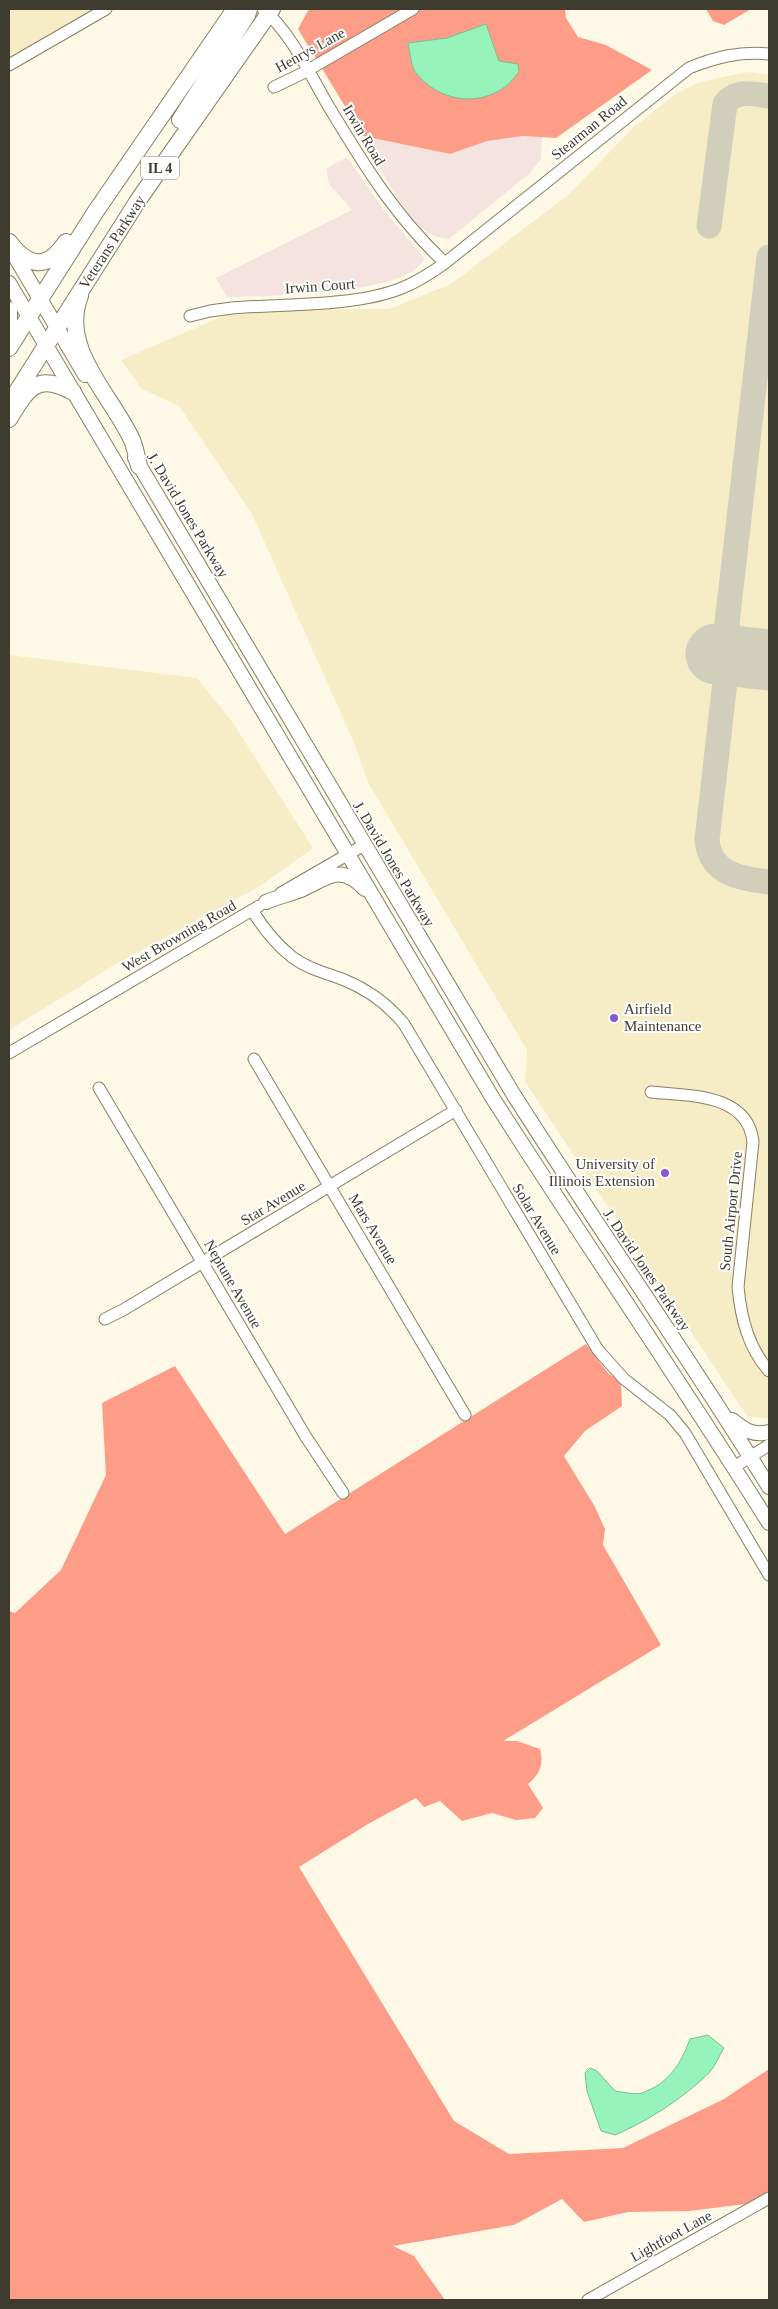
<svg xmlns="http://www.w3.org/2000/svg" width="778" height="2309" viewBox="0 0 778 2309" font-family="Georgia,serif">
<rect width="100%" height="100%" fill="#fef9e6"/>
<path fill="#f6ecc5" d="M9 9H96L9 59Z
M747 72 769 75V1419L747 1416 525 1082 527 1050 369 784 352 738 252 514 179 406 142 389 121 360 228 314 323 309H389L451 284 567 196 634 127 677 93 700 82Z
M9 655 197 678 233 723 313 848 260 886 111 967 9 1030Z"/>
<path fill="#f4e3df" d="M363 136 450 154 487 141 523 136 542 137 541 159 530 173 449 239C443 238 435 237 430 234 403 217 378 164 363 136Z
M347 157 383 209 424 258C413 295 262 296 227 297L216 278 352 210 329 184 326 169Z"/>
<path fill="#fe9d87" d="M309 9H565L566 18 578 37 606 45 652 70 556 138 523 136 487 141 450 154 363 136 298 29Z
M706 9H751L724 25 713 21Z
M586 1344 608 1373 621 1383 622 1406 585 1431 564 1456 595 1507 605 1529 603 1545 661 1645 503 1741H517L540 1749C544 1764 540 1774 528 1784L543 1808 535 1818 516 1820 492 1813 462 1821 440 1801 424 1807 416 1798 368 1824 299 1867 454 2121 509 2154 623 2148 724 2099 769 2069V2201L689 2211 628 2212 584 2222 562 2199 514 2225 393 2246 414 2256 445 2300H9V1611L15 1613 61 1570 106 1475 102 1403 175 1366 285 1534Z"/>
<path fill="#96f4bb" stroke="#7cbc91" d="M486 24 499 61 518 64 519 72C515 76 511 83 506 86 477 108 439 101 416 73 411 67 410 52 408 43L447 38Z
M708 2035 724 2048C719 2056 715 2067 708 2074 682 2099 648 2121 615 2135L601 2131 587 2091 585 2073 590 2068 597 2071 615 2091C623 2092 635 2095 642 2093 668 2084 681 2064 690 2039Z"/>
<g fill="none" stroke-linecap="round" stroke-linejoin="round">
<path stroke="#d2cebc" stroke-width="25" d="M709 226 725 104C736 89 753 94 769 96
M769 257 727 623 728 655 707 840C710 874 741 879 769 882"/>
<path stroke="#d2cebc" stroke-width="61" d="M716 654 769 660"/>
<g stroke="#877f63" stroke-width="13">
<path id="minor" d="M263 9C292 34 310 75 329 107 364 165 395 216 445 263
M9 65 106 9
M274 87 303 73 413 9
M190 316 210 311 232 308C283 304 355 307 402 288 417 282 431 273 445 263L689 68C716 57 740 51 769 54
M281 893 364 845
M252 910C263 928 276 944 292 957 307 968 325 973 342 979 367 989 387 1003 404 1024L598 1350 624 1379 670 1415 685 1433 769 1575
M9 1053 259 906
M254 1059 465 1415
M99 1088 306 1437 343 1493
M651 1092C688 1096 748 1093 753 1142L738 1287C741 1318 748 1347 769 1371
M105 1319 123 1310 456 1110
M734 1467 769 1445
M588 2300 769 2198"/>
</g>
<g stroke="#877f63" stroke-width="16">
<path id="major" d="M10 248 85 375
M9 283 492 1097C583 1240 679 1379 769 1523
M135 458 512 1092C596 1225 687 1354 769 1487
M266 902C278 897 291 894 303 889 328 878 339 863 365 889
M732 1420C744 1430 753 1436 769 1432"/>
</g>
<g stroke="#877f63" stroke-width="18">
<path id="highway" d="M180 120 247 15 249 9
M9 242C29 268 47 270 66 242
M80 296C59 348 112 396 132 440 135 447 137 457 139 466
M9 310V329
M9 348 96 211 235 9
M9 404 139 199 272 9
M9 419C28 388 37 372 73 392"/>
</g>
<use href="#minor" stroke="#fff" stroke-width="11"/>
<use href="#major" stroke="#fff" stroke-width="14"/>
<use href="#highway" stroke="#fff" stroke-width="16"/>
</g>
<g fill="#8e57cf" stroke="#fff" stroke-width="2">
<circle cx="614" cy="1018" r="5"/>
<circle cx="665" cy="1173" r="5"/>
</g>
<g text-anchor="middle" stroke-width="4" stroke-linejoin="round" paint-order="stroke">
<rect fill="#fff" stroke="#78766d" stroke-width="1" x="141" y="156.5" width="38" height="23" rx="4"/>
<g font-size="14" font-weight="bold" fill="#3e3b2f">
<text x="160" y="173">IL 4</text>
</g>
<g font-size="15" fill="#3e3b2f" stroke="#fff">
<text transform="translate(310 50) rotate(-29)" y="5">Henrys Lane</text>
<text transform="translate(589 128) rotate(-39)" y="5">Stearman Road</text>
<text transform="translate(364 135) rotate(59)" y="5">Irwin Road</text>
<text transform="translate(112 242) rotate(-57)" y="5">Veterans Parkway</text>
<text transform="translate(320 286) rotate(-4)" y="5">Irwin Court</text>
<text transform="translate(188 515) rotate(59)" y="5">J. David Jones Parkway</text>
<text transform="translate(394 864) rotate(59)" y="5">J. David Jones Parkway</text>
<text transform="translate(179 936) rotate(-30)" y="5">West Browning Road</text>
<text transform="translate(273 1203) rotate(-31)" y="5">Star Avenue</text>
<text transform="translate(731 1211) rotate(-84)" y="5">South Airport Drive</text>
<text transform="translate(537 1219) rotate(59)" y="5">Solar Avenue</text>
<text transform="translate(373 1229) rotate(59)" y="5">Mars Avenue</text>
<text transform="translate(647 1270) rotate(56)" y="5">J. David Jones Parkway</text>
<text transform="translate(233 1284) rotate(60)" y="5">Neptune Avenue</text>
<text transform="translate(671 2236) rotate(-29)" y="5">Lightfoot Lane</text>
</g>
<g font-size="15" fill="#3e3b2f" stroke="#fff" text-anchor="start">
<text x="624" y="1014">Airfield<tspan x="624" dy="17">Maintenance</tspan></text>
<text x="655" y="1169" text-anchor="end">University of<tspan x="655" dy="17">Illinois Extension</tspan></text>
</g>
</g>
<rect width="778" height="2309" fill="none" stroke="#3e3b2f" stroke-width="20"/>
</svg>
